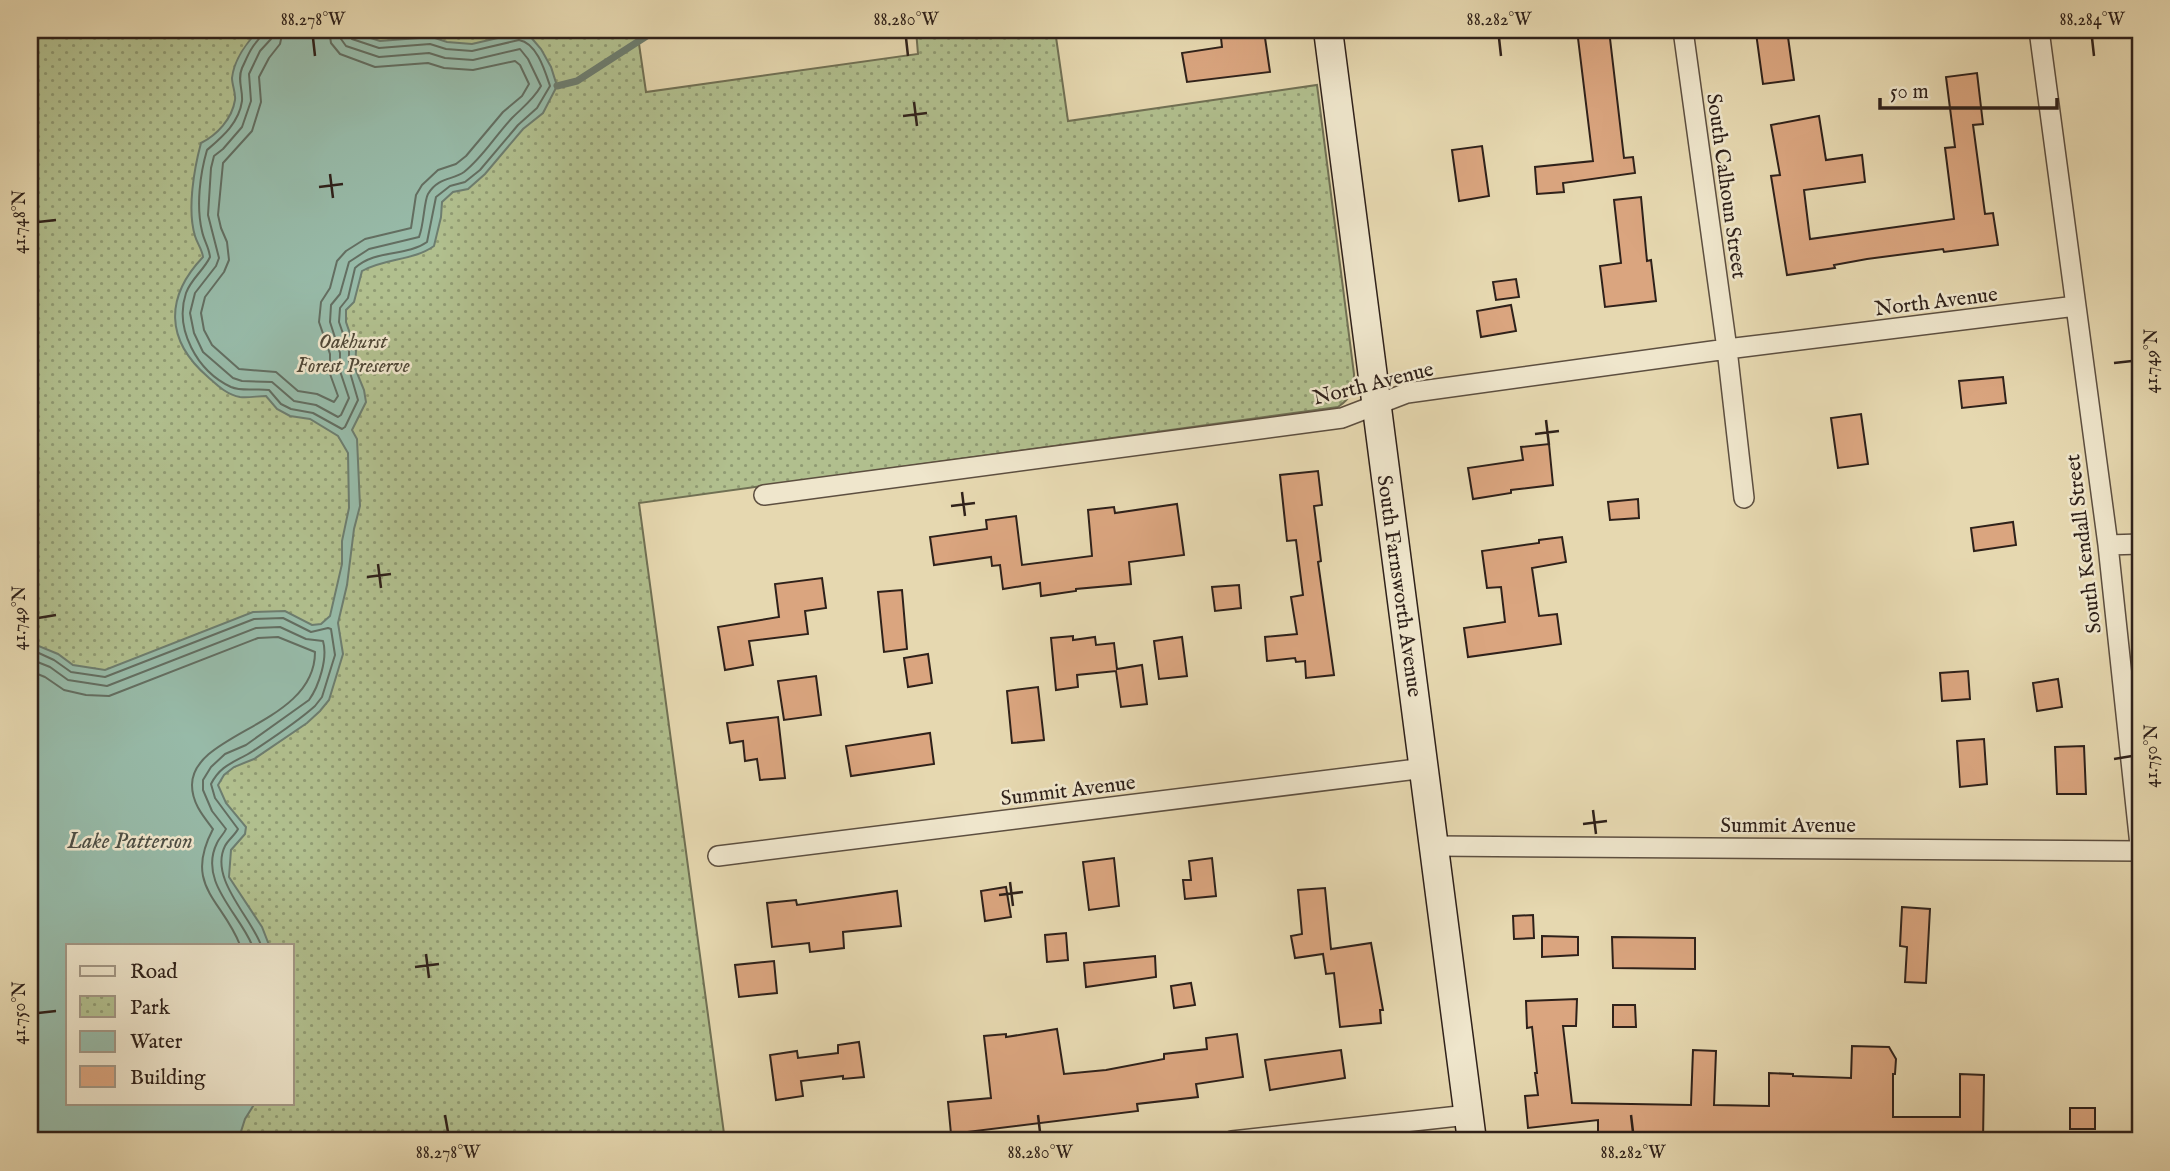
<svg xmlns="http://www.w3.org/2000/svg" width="2170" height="1171" viewBox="0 0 2170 1171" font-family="'IM FELL English',serif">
<defs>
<pattern id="park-dots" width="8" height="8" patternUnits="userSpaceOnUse" patternTransform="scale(1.75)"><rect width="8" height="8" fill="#b1bf8e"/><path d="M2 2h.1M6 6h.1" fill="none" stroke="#909b73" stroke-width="1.8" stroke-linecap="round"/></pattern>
</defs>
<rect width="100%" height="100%" fill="#e6d8b0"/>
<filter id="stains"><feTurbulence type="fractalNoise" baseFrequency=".00286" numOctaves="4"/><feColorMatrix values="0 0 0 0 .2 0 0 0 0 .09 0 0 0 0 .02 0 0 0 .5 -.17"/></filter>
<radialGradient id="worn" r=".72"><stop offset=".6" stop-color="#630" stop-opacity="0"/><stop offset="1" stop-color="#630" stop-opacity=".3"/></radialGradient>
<path fill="url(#park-dots)" stroke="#707054" stroke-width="2" fill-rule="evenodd" d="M30 30H637L646 92 918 54 916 30H1055L1068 121 1317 85 1354 374C1354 391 1351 398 1338 407L639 503 725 1141H30ZM68 945H292V1103H68Z"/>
<path fill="#97baa8" stroke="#6d7d6f" stroke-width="2" d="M259 30H345L380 41 432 37 447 42 472 44 519 33 529 35 541 49 551 67 557 86 543 113 523 129 485 174 468 189 453 192 442 202 441 217 434 246C413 261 385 258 362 271L354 302 346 310V322L356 351 355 368 364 390 366 402 352 430 357 439 360 506 354 529 347 585 338 623 343 654 329 700 320 711 307 723 254 759 234 767 224 775 218 785 226 803 246 827 245 834 231 850 229 877 262 927 269 945H68V1103H255L245 1119 238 1141H30V639L36 645 58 654 73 665 105 670 253 612 285 611 312 625 321 624 330 616 342 564V541L349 508 348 453 338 436 310 419 290 416 277 409 266 396C258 396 248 398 240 397 227 395 217 385 208 377 165 340 165 297 203 257 202 249 197 243 195 236 187 210 194 169 201 143 217 135 232 119 235 100 236 93 232 85 232 78 234 60 247 42 259 30Z"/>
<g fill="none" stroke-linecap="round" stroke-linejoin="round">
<path stroke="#636e61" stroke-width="2" d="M263 30C262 38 256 41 252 48 248 54 245 62 242 68 237 80 243 89 242 101 239 123 222 137 207 150 200 174 196 206 202 231 204 241 209 247 210 257 204 270 191 279 186 293 174 329 197 371 231 387 243 392 256 388 269 390L281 404 291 409 313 413 342 429 345 427 358 400 349 369V351L339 322 340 308 348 298 355 268C376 249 406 257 427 242L436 197 450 186 465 182 480 170 518 125 537 108 550 86C545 71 537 43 519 40L472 51 446 49 430 44 379 48 352 39 348 30
M272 30 271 39 260 51 249 74 251 101 242 127 223 149 214 156 211 168 208 215 219 258 216 266 195 293 190 313 194 333 203 352 233 378 242 381 272 382 294 401 316 405 338 417 341 415 349 398 340 371V353L330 322 331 305 340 294 349 262 369 249 419 237C424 225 424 201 428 194 438 177 453 180 464 172 483 157 495 136 512 118 523 107 533 100 541 86L528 59 520 49 473 60 445 58 429 53 379 57 346 46 341 39 339 30
M283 30 280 44 269 58 259 77 261 102 252 131 223 163 218 215 221 228 227 242 229 260 224 272 205 297 201 313 204 330 212 345 239 369 276 372 298 391 317 394 334 402 338 396 330 374V354L319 322 321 302 330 288 337 261 346 251 365 239 411 228 416 195 422 185 438 170 456 164 466 156 503 112 522 96 529 84 520 65 515 61 473 70 444 68 428 63 375 67 340 54 331 43 329 30
M30 649 54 660 71 672 105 677 254 619 283 618 311 632 328 628 331 629 335 655 322 697 315 706C296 723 274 737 253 751 236 762 221 764 211 784L215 798 238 829C235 835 228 840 225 846 209 878 250 916 261 945
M30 659 50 667 68 680 107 686 256 628 280 627 306 639 323 641C328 658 319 686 309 700L246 745 225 754 211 767 203 780V790L212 811 226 829C224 834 219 838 217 843 198 881 239 913 252 945
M30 671 45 677 64 690 86 695 109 696 258 638 278 637 315 652C315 725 192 732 192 785 192 803 203 816 213 829 183 886 222 899 240 945"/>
<path stroke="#6d7d6f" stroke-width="7" d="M557 86 577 81 656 30"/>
</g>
<path fill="#daa57f" stroke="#2f211a" stroke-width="2" d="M1577 30H1609L1624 158 1633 157 1635 173 1563 183 1564 192 1537 194 1535 167 1593 161Z
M1787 30 1794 80 1763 84 1756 33Z
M1264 31 1270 72 1187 82 1182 53 1222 47 1221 38Z
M1977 73 1983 124 1973 125 1985 214 1993 213 1998 245 1944 252 1943 249 1867 259 1834 265 1835 268 1787 275 1771 176 1780 175 1771 125 1819 116 1826 160 1862 155 1865 182 1804 190 1810 239 1954 219 1945 148 1955 147 1946 77Z
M1482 146 1489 196 1459 201 1452 150Z
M1641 197 1647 261 1651 260 1656 301 1605 307 1600 266 1621 263 1614 200Z
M1516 279 1519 297 1496 300 1493 282Z
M1511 305 1516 331 1481 337 1477 311Z
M2003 377 2006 403 1962 408 1959 381Z
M1861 414 1868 464 1838 468 1831 418Z
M1549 444 1553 485 1511 490V493L1473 499 1468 468 1523 460 1521 447Z
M1318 471 1322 505 1314 506 1321 561 1318 562 1334 675 1306 678 1305 661 1296 662 1295 658 1267 661 1265 637 1297 634 1291 597 1303 595 1296 540 1287 541 1280 475Z
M1638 499 1639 518 1610 520 1608 502Z
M1177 504 1184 555 1129 562 1131 584 1076 589V591L1041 596 1040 583 1003 589 1000 565 992 566 991 557 934 565 930 537 987 529 986 520 1016 516 1022 565 1092 556 1088 510 1114 507 1115 513Z
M2013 522 2016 545 1974 551 1971 528Z
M1562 537 1566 562 1532 568 1539 616 1557 614 1561 644 1468 657 1464 628 1505 622 1501 587 1487 588 1482 551 1539 543V540Z
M822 578 826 608 805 611 808 634 749 641 753 665 725 670 718 627 779 617 775 584Z
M1239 585 1241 608 1215 611 1212 587Z
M902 590 907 649 884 652 878 592Z
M1073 636V640L1095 637 1096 645 1114 643 1117 669 1142 665 1147 704 1121 707 1116 671 1077 675 1078 687 1056 690 1051 638Z
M1182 637 1187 676 1159 679 1154 641Z
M928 654 932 683 908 687 904 658Z
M1968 671 1970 699 1942 701 1940 673Z
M816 676 821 715 784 720 778 681Z
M2058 679 2062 707 2037 711 2033 683Z
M1038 687 1044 740 1012 743 1007 691Z
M778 717 785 778 760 780 757 759 745 761 743 741 730 743 727 723Z
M930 733 934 764 851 776 846 746Z
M1984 739 1987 784 1960 787 1957 741Z
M2084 746 2086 794H2057L2055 747Z
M1114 858 1119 906 1089 910 1083 862Z
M1212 858 1216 896 1185 899 1183 880H1191L1189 861Z
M1006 887 1011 917 985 921 981 891Z
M1325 888 1331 949 1371 943 1383 1010H1380L1381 1023 1340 1027 1334 973 1326 974 1323 954 1295 958 1291 936 1302 934 1298 890Z
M897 891 901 926 843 932 844 948 810 952 809 943 772 947 767 903 796 900 797 905Z
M1902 907 1930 909 1926 983 1905 982 1907 947 1900 946Z
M1533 915 1534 938 1514 939 1513 916Z
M1066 933 1068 960 1047 962 1045 935Z
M1542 936 1578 937V955L1542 957Z
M1612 937 1695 938V969L1613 968Z
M1155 956 1156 977 1086 987 1084 963Z
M774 961 777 993 739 997 735 965Z
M1191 983 1195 1005 1174 1008 1171 986Z
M1577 999 1576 1026H1563L1572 1103 1691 1105 1693 1050 1716 1051 1714 1105 1769 1106V1073L1793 1074V1076L1851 1078 1852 1046 1889 1047 1896 1059 1895 1074H1893V1117H1960V1074L1984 1075 1983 1141H1598V1120L1528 1128 1525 1096 1538 1095 1535 1073H1537L1532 1027 1527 1028 1526 1001Z
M1613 1005H1635L1636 1027H1613Z
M1057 1029 1064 1074 1106 1070 1164 1059V1054L1207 1049 1206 1038 1237 1034 1243 1077 1196 1084 1198 1097 1137 1104 1138 1111 951 1134 948 1102 991 1098 984 1036 1006 1034V1037Z
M859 1042 864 1077 843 1079V1076L801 1081 803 1096 776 1100 770 1055 797 1051 798 1058 838 1053V1045Z
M1341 1050 1345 1078 1270 1090 1265 1060Z
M2070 1108H2095V1129H2070Z"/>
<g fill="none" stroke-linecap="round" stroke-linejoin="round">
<g stroke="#5d4f40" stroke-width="22">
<path id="street" d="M1683 30 1727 349 1744 498
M2039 30 2108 545 2140 845
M764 495 1342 418 1407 393 1727 349 2076 306
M2108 545 2140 544
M1435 846 2140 851
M718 856 1425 768
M1232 1141 1468 1115"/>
</g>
<g stroke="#2f211a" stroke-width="31">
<path id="secondary" d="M1328 30 1472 1141"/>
</g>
<use href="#street" stroke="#efe6cc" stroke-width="19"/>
<use href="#secondary" stroke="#efe6cc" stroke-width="28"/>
</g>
<path fill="none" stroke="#2f211a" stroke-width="2.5" d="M313 38 315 56M906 38 908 56M1499 38 1501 56M2092 38 2094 56M914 102 917 126M903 116 927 113M330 174 333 198M319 187 343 184M38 222 56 220M2114 363 2132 361M1546 420 1549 445M1535 434 1559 431M962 492 965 516M951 506 975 503M378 564 381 588M367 577 391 574M38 618 56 615M2114 759 2132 756M1593 810 1596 834M1583 824 1607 821M1010 882 1013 906M999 895 1023 892M426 954 429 978M415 967 439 964M38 1013 56 1011M445 1115 448 1132M1038 1115 1040 1132M1631 1115 1633 1132"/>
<g text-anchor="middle" stroke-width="5" stroke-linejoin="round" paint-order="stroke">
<g font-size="21" fill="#2f211a" stroke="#efe6cc">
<text transform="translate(1727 186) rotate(82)" y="7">South Calhoun Street</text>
<text transform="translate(1936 301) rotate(-7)" y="7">North Avenue</text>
<text transform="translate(1373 383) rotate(-14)" y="7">North Avenue</text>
<text transform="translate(2083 544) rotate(-97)" y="7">South Kendall Street</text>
<text transform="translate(1400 586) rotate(82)" y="7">South Farnsworth Avenue</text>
<text transform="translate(1068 790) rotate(-7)" y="7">Summit Avenue</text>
<text x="1788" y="832">Summit Avenue</text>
</g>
<g font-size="21" font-style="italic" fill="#504837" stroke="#efe6cc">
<text x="353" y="348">Oakhurst<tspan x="353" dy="24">Forest Preserve</tspan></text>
</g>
<g font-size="23" font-style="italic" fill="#4e4f45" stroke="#efe6cc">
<text x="130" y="848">Lake Patterson</text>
</g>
</g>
<rect width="2170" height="1171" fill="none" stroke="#e6d8b0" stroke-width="77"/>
<rect x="66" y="944" width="228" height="161" fill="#efe6cc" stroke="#a29785" stroke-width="2"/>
<rect x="80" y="966" width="35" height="10" fill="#efe6cc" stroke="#a29785" stroke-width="2"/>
<text x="130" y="978" font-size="21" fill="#2f211a">Road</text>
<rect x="80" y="996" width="35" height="21" fill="url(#park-dots)" stroke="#a29785" stroke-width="2"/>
<text x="130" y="1014" font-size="21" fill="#2f211a">Park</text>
<rect x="80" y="1031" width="35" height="21" fill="#97baa8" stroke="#a29785" stroke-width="2"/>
<text x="130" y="1048" font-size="21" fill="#2f211a">Water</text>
<rect x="80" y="1066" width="35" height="21" fill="#daa57f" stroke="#a29785" stroke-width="2"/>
<text x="130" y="1084" font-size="21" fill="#2f211a">Building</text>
<path d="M1880 98v10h177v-10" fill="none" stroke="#2f211a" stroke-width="3.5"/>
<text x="1890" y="98" font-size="21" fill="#2f211a" stroke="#efe6cc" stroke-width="5" paint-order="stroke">50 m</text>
<rect x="38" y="38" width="2094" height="1094" fill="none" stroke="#2f211a" stroke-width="2.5"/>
<g font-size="18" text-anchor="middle" fill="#2f211a">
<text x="313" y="25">88.278°W</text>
<text x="906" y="25">88.280°W</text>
<text x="1499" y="25">88.282°W</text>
<text x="2092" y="25">88.284°W</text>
<text transform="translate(19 222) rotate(-90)" y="6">41.748°N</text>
<text transform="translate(2151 361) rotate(-90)" y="6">41.749°N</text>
<text transform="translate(19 618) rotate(-90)" y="6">41.749°N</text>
<text transform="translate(2151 756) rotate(-90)" y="6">41.750°N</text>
<text transform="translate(19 1013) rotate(-90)" y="6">41.750°N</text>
<text x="448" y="1158">88.278°W</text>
<text x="1040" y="1158">88.280°W</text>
<text x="1633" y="1158">88.282°W</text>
</g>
<rect width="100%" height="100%" filter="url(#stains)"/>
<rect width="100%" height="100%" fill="url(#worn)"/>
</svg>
